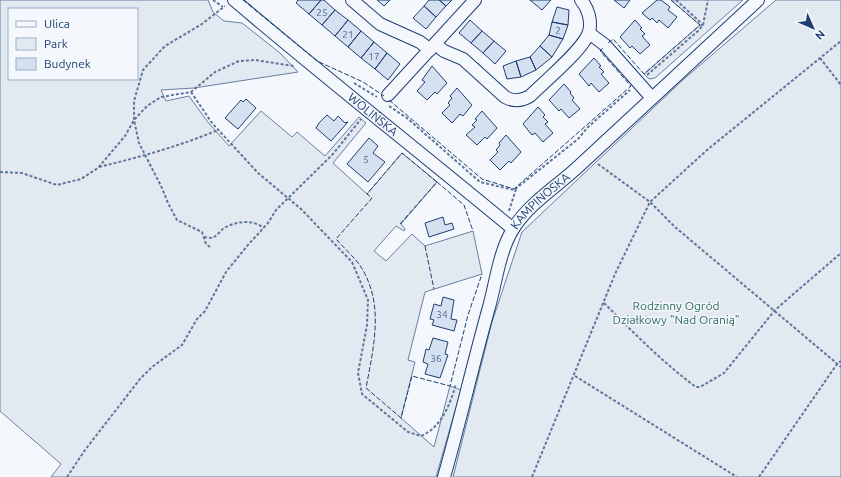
<svg xmlns="http://www.w3.org/2000/svg" width="841" height="477" viewBox="0 0 841 477" font-family="Ubuntu,sans-serif">
<rect width="100%" height="100%" fill="#f4f7fb"/>
<path fill="#e3e9f0" stroke="#687fa3" fill-rule="evenodd" d="M0 0H208L213 12 224 21 242 23 280 53 298 72 194 88 161 90 166 101 189 96 207 121 229 146 261 111 292 137 297 132 325 156 359 117 366 123 333 163 367 194 402 153 437 182 401 224 405 229 404 231 396 226 374 251 386 261 412 234 425 246 473 231 482 274 425 292 408 360 415 362 401 418 434 447 450 386 461 390 436 477H51L61 464 0 411ZM9 9H137V79H9Z
M671 0H743L655 78 649 79 644 74 700 25Z
M776 0H841V477H453L492 322 522 232 685 78Z"/>
<path fill="#d5e0f0" stroke="#1d3f73" d="M298 0H321L309 14 296 3Z
M321 0H324L335 10 322 25 309 14Z
M377 0H390L384 6Z
M429 0H439L446 6 436 17 424 6Z
M439 0H452L446 6Z
M530 0H551L542 10Z
M614 0H630L624 8Z
M657 0H661L670 7 668 10 677 17 668 28 659 20 657 23 652 18 650 20 642 13Z
M424 6 436 17 426 29 413 18Z
M557 7 569 10 568 25 552 22Z
M335 10 348 20 335 36 322 25Z
M348 20 361 31 348 47 335 36Z
M470 20 482 31 471 43 459 33Z
M635 20 642 28 640 29 645 34 642 36 650 45 640 54 632 46 630 48 620 37Z
M552 22 568 25 563 39 549 35Z
M361 31 374 42 361 58 348 47Z
M482 31 494 41 483 53 471 43Z
M549 35 563 39 552 57 540 46Z
M494 41 506 51 495 64 483 53Z
M374 42 387 53 375 69 361 58Z
M540 46 552 57 536 70 530 57Z
M387 53 400 64 388 80 375 69Z
M530 57 536 70 521 77 516 61Z
M594 58 601 66 599 67 604 72 601 74 609 83 599 92 591 83 589 86 579 74Z
M516 61 521 77 507 79 503 66Z
M432 66 447 83 437 94 435 92 427 100 417 91 425 82 422 80Z
M564 84 571 92 570 93 574 98 572 100 580 109 569 118 561 109 559 111 549 100Z
M457 88 472 105 463 116 460 114 452 123 442 113 450 105 448 103 452 98 450 96Z
M246 99 256 108 238 129 225 118 241 100 243 102Z
M538 107 545 115 543 117 548 122 545 124 553 133 543 142 535 133 532 135 523 124Z
M482 111 497 128 487 139 485 137 477 145 466 135 475 127 472 125 477 120 475 119Z
M327 115 334 121 338 116 345 123 348 122 331 141 316 128 319 123Z
M506 135 521 152 511 163 509 161 500 170 490 160 498 152 496 150 500 145 499 143Z
M369 138 378 146 373 153 385 162 368 182 347 164Z
M443 217 445 225 452 223 454 229 429 237 425 223Z
M443 297 454 300 451 319 457 320 454 331 432 325 434 320 430 319 434 304 441 306Z
M433 338 448 342 445 354 448 355 440 378 425 374 428 364 423 362 426 349 429 350Z"/>
<g fill="none" stroke-linecap="round" stroke-linejoin="round">
<g stroke="#1d3f73" stroke-width="14">
<g id="minor">
<path id="s1" d="M234 0C326 78 420 152 513 229"/>
<path d="M352 0 380 24 420 42 430 50"/>
<path d="M589 33 605 45 652 98"/>
<path d="M435 44 444 51 463 59 505 97C514 102 522 101 530 96 544 82 584 49 589 32 592 21 588 8 581 0"/>
<path d="M388 95 475 0"/>
<path id="s2" d="M444 477C460 421 473 364 489 307 496 282 499 252 513 229 529 203 558 186 580 165 639 110 698 55 758 0"/>
</g>
</g>
<path stroke="#5e769c" stroke-width="2" stroke-dasharray="3 2" stroke-linecap="butt" d="M213 0 223 7
M676 0 699 21 702 26
M820 58 841 85
M647 75 698 31 703 25 708 0
M354 83 377 97
M191 92 212 123 258 173 301 209 352 262 368 300 367 325 358 373 362 394 408 432 421 436C442 427 450 404 456 384
M389 106 407 118 480 182 514 190 578 139 588 127 630 90
M598 164 650 202 675 227 841 367
M99 167C140 157 180 146 218 130
M0 172 22 173 57 185 81 179 98 168 125 136 134 120 147 106 161 97 191 92 215 72 239 61 255 60 294 66
M509 211 516 189
M204 237 212 238C217 236 220 231 224 228 237 221 252 219 264 228
M210 247 206 244 202 232 177 220 168 203 162 188 139 143 134 120V101L143 70 165 46 202 24 225 6
M604 303C633 332 662 362 696 387H700L724 373 775 310 841 253
M575 376 737 477
M67 477 85 450 140 379 152 367 182 345 197 319 205 311 226 272 247 246 268 223 276 210 333 154 361 119
M532 477 615 274 650 202 707 150 841 41
M759 477 837 364 841 361"/>
<use href="#minor" stroke="#f4f7fb" stroke-width="12"/>
<path stroke="#1d3f73" stroke-width="1" stroke-dasharray="5 2" stroke-linecap="butt" d="M243 0 317 61 363 82 384 96
M608 43 613 39 644 74 700 25 671 0
M389 100 482 179 514 189 631 86 600 51 604 47
M437 182 464 205 473 231
M400 224 437 182 402 153 367 194 372 198 336 239C343 247 352 255 359 264 385 302 374 345 366 388L401 418 412 376 450 386 468 315 482 274
M425 246 434 289"/>
</g>
<g text-anchor="middle" stroke-width="3" stroke-linejoin="round" paint-order="stroke">
<g font-size="10" fill="#4b6792">
<text x="322" y="16">25</text>
<text x="558" y="34">2</text>
<text x="348" y="38">21</text>
<text x="374" y="60">17</text>
<text x="366" y="163">5</text>
<text x="442" y="318">34</text>
<text x="436" y="362">36</text>
</g>
<g font-size="12" fill="#1d3f73" stroke="#f4f7fb">
<text dy="4" stroke="none"><textPath href="#s1" startOffset="180">WOLIŃSKA</textPath></text>
<text dy="4" stroke="none"><textPath href="#s2" startOffset="297">KAMPINOSKA</textPath></text>
</g>
<g font-size="12" fill="#2c6c60" stroke="#f4f7fb">
<text x="676" y="310">Rodzinny Ogród<tspan x="676" dy="14">Działkowy "Nad Oranią"</tspan></text>
</g>
</g>
<rect x="8" y="8" width="130" height="72" fill="#f4f7fb" stroke="#9eadc5"/>
<rect x="16" y="21" width="20" height="6" fill="#f4f7fb" stroke="#9eadc5"/>
<text x="44" y="28" font-size="12" fill="#1d3f73">Ulica</text>
<rect x="16" y="38" width="20" height="12" fill="#e3e9f0" stroke="#9eadc5"/>
<text x="44" y="48" font-size="12" fill="#1d3f73">Park</text>
<rect x="16" y="58" width="20" height="12" fill="#d5e0f0" stroke="#9eadc5"/>
<text x="44" y="68" font-size="12" fill="#1d3f73">Budynek</text>
<g transform="translate(813 28) rotate(135)" stroke="#f4f7fb" stroke-width="3" paint-order="stroke">
<path d="M0-3L7 15L0 10L-7 15Z" fill="#1d3f73"/>
<text y="-6" font-size="11" font-weight="bold" text-anchor="middle" fill="#1d3f73">N</text>
</g>
</svg>
